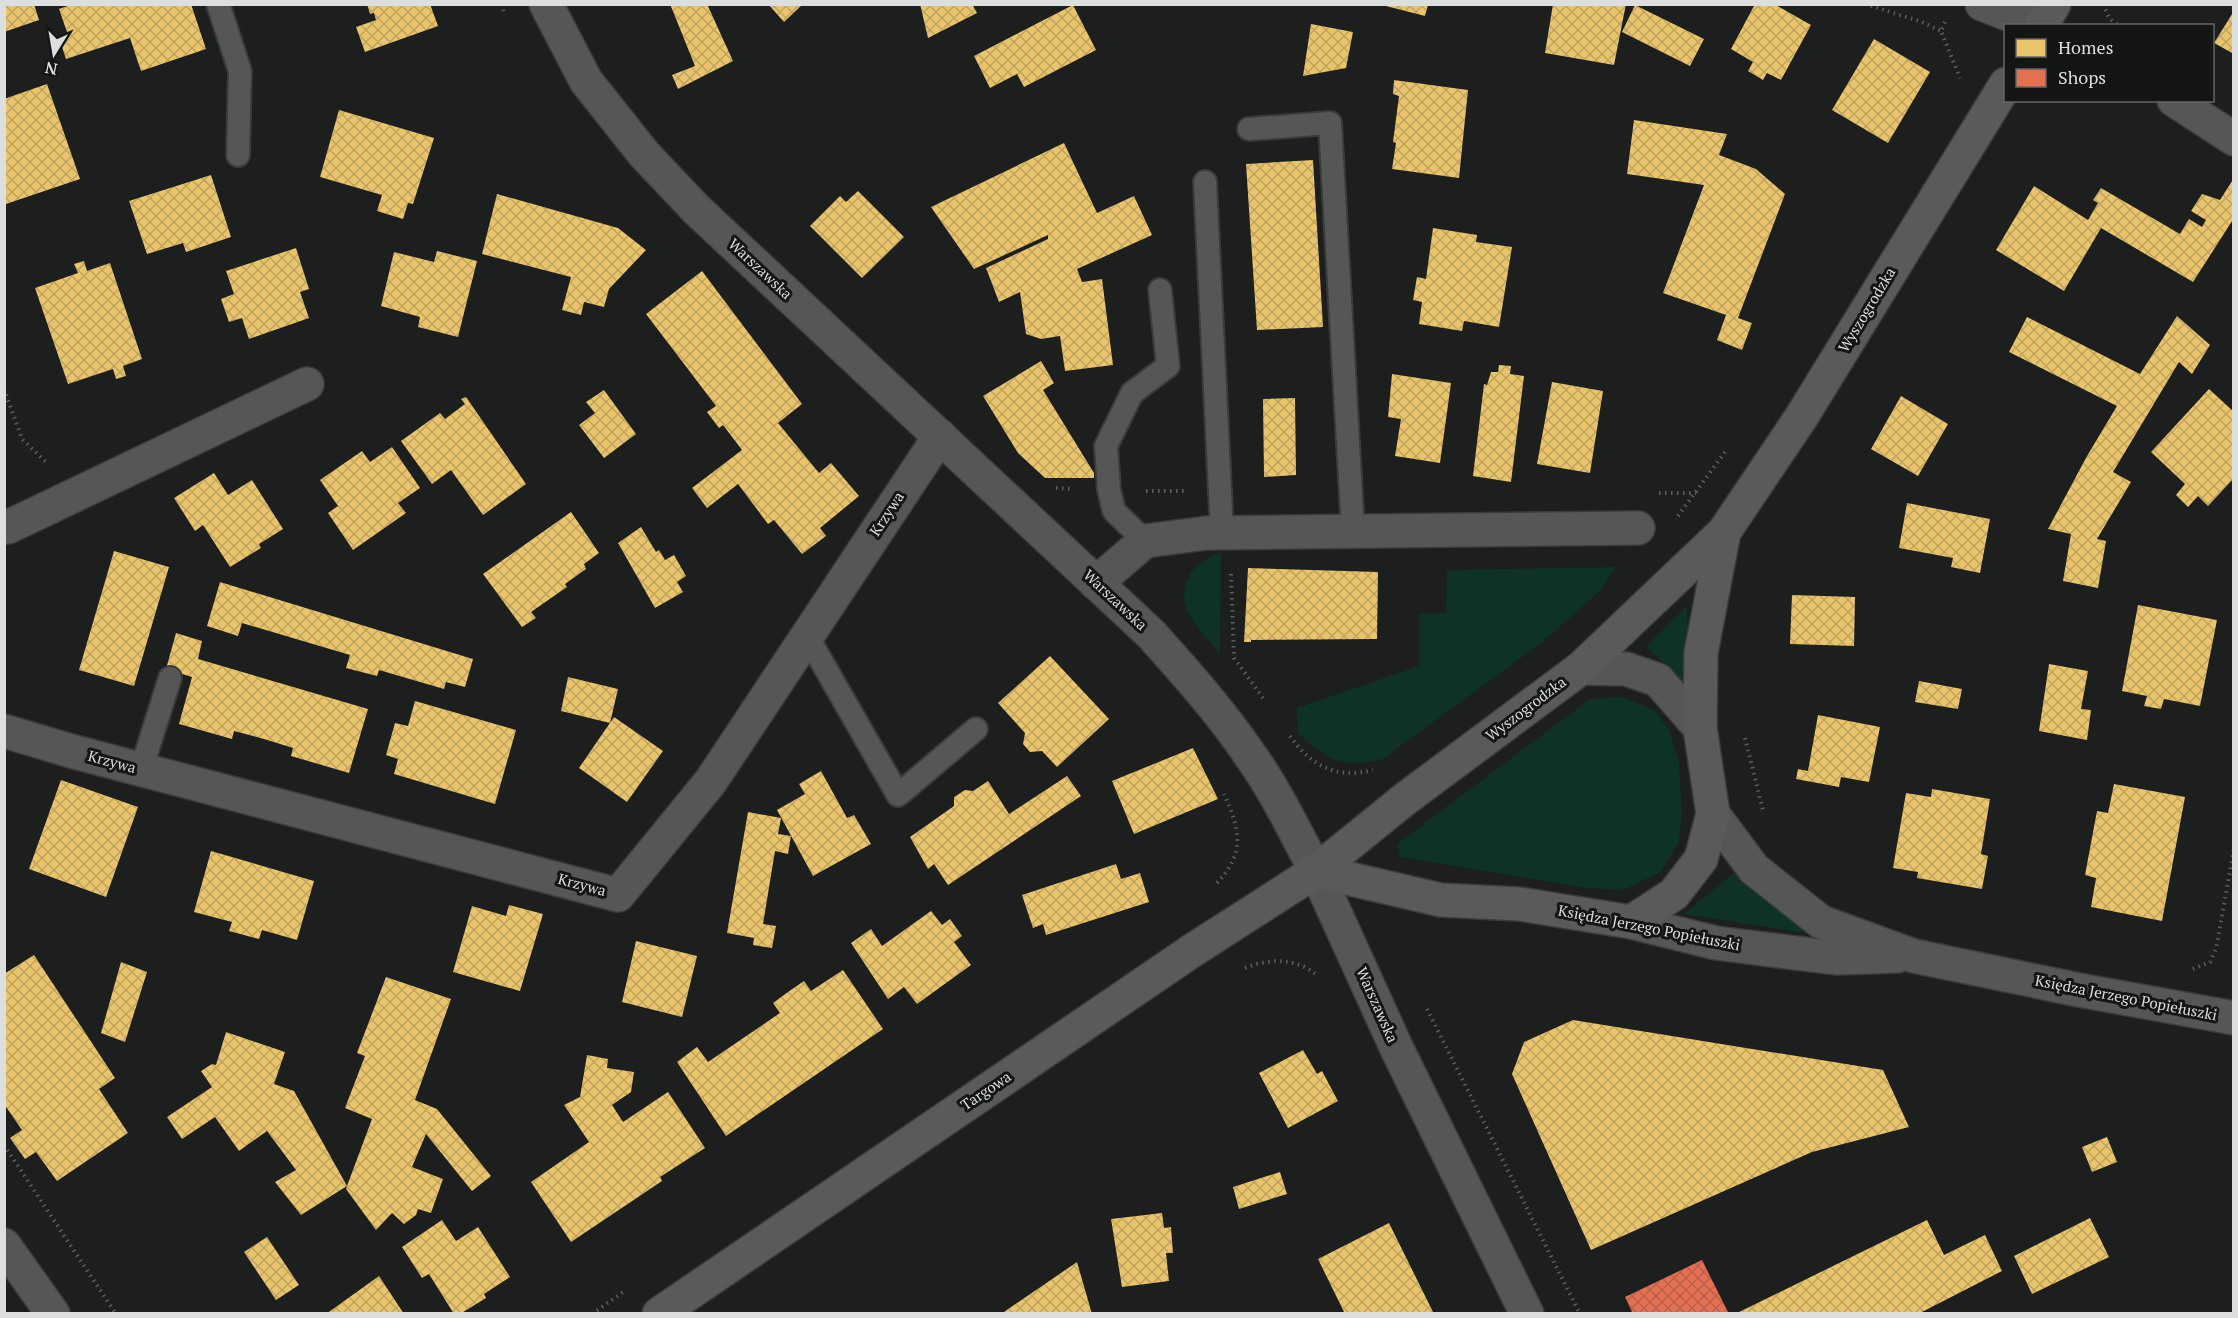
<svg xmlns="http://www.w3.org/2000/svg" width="2238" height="1318" viewBox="0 0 2238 1318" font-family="'PT Serif',serif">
<defs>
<pattern id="homes-cross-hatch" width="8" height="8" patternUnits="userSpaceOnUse" patternTransform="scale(1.5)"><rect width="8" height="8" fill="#e9c46a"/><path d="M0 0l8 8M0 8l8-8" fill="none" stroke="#bfa460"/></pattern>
<pattern id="shops-cross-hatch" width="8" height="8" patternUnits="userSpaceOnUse" patternTransform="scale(1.5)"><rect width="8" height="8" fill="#e76f51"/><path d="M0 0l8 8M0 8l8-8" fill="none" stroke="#b6624d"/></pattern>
</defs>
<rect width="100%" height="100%" fill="#1d1e1e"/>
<path fill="#0e3228" d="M1221 552 1220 653C1203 633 1175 609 1187 581 1194 564 1205 559 1221 552Z
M1616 567 1601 590 1541 643 1383 759C1343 769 1328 761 1298 733L1297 708 1419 666V614L1446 613 1447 570Z
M1687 606 1688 686 1646 646Z
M1623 697 1654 710 1669 730 1679 762 1682 814 1679 841 1661 872 1623 890 1587 888 1400 857 1397 844 1590 699Z
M1736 871 1756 893 1811 934 1684 914Z"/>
<path fill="url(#homes-cross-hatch)" d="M4 4H34L39 20 4 32Z
M73 4H191L206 49 141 71 130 38 66 59 59 38 68 35 59 9Z
M367 4H430L438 26 365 52 356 27 376 20 374 13 370 14Z
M670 4H707L733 61 678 89 672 75 695 66Z
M768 4H803L784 22Z
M920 4H972L977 13 928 38Z
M1553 4H1626L1614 65 1545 53Z
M1755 4H1774L1811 25 1781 80 1767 73 1763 80 1748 71 1753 62 1731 49Z
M1073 5 1096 50 1024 87 1017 74 990 88 974 56Z
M1382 5H1428L1425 16Z
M1635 5 1704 39 1690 66 1622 32Z
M2234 11V54L2214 43Z
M1311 24 1353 32 1346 68 1303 76Z
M1874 39 1930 72 1888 143 1832 110Z
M1394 80 1468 90 1459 178 1392 169 1396 143 1393 142 1399 96 1393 94Z
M47 84 80 179 6 204 4 99Z
M339 110 434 138 413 204 408 203 403 219 377 211 382 195 320 177Z
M1634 120 1727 134 1719 155 1756 169 1785 194 1738 318 1752 323 1742 350 1717 340 1726 315 1663 293 1704 185 1627 174Z
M1064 143 1097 213 1134 196 1152 235 1077 269 1082 282 1102 279 1113 365 1065 371 1060 336 1041 339 1026 334 1020 292 999 302 986 268 1048 239V235L974 269 931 207Z
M1313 160 1323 327 1257 330 1246 164Z
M211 175 231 237 186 252 183 243 147 254 129 201Z
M2234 178V218L2193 282 2101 228 2064 291 1996 250 2034 186 2088 220 2098 203 2093 200 2101 188 2180 234 2189 219 2202 227 2206 220 2191 211 2202 194 2220 200Z
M858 191 904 237 862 278 810 226 840 196 846 202Z
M497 194 618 228 646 250 609 289 604 307 584 302 581 315 562 310 571 277 482 254Z
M1433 228 1477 235 1476 242 1512 247 1499 327 1464 321 1462 331 1419 324 1422 302 1413 300 1417 277 1426 279Z
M296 248 309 289 300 292 309 318 249 339 242 318 229 322 221 299 234 294 226 271Z
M437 251 477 261 458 337 418 327 420 317 381 306 394 252 434 262Z
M84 261 87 271 110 263 142 359 123 366 126 376 116 379 113 369 68 384 35 288 78 273 74 264Z
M702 271 802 404 778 423 819 473 831 463 859 496 820 528 826 536 802 554 774 520 768 524 738 484 707 508 692 488 742 450 723 425 719 428 707 412 716 406 646 314Z
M2177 316 2210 345 2192 374 2179 362 2113 472 2131 482 2097 539 2106 541 2098 588 2063 581 2071 534 2048 529 2087 456 2117 406 2009 352 2027 317 2140 374Z
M1041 361 1054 383 1043 390 1094 473V478H1045L1018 453 983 396Z
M1499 365 1511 366 1510 374 1524 376 1511 482 1473 476 1484 384 1487 385 1491 372H1498Z
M1392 374 1451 383 1440 463 1395 456 1401 419 1388 417Z
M1552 382 1603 391 1590 473 1537 464Z
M2209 389 2234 412V478L2208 506 2198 496 2188 507 2176 495 2185 484 2151 452Z
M604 390 636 434 604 458 579 425 595 413 586 402Z
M1901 396 1948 424 1918 476 1871 449Z
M466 397 526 484 483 515 451 470 432 484 401 441 440 413 445 419 465 404 461 399Z
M1295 398 1296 475 1264 477 1263 399Z
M392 447 420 488 398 503 406 513 353 550 328 513 338 506 320 480 362 451 370 462Z
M214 473 228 495 252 480 283 529 259 544 261 548 230 567 203 525 195 531 174 498Z
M1907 503 1990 519 1980 573 1951 567 1953 558 1899 548Z
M571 512 599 553 584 564 586 569 565 584 567 587 531 612 536 618 522 627 483 574Z
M641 527 656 552 659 550 665 560 674 555 686 576 677 582 683 592 655 608 618 543Z
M114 551 169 567 134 686 79 670Z
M1248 568 1378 572 1377 639 1251 640V642H1244Z
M220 582 473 659 465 687 446 682 444 689 379 670 377 676 346 668 350 655 242 623 238 636 207 626Z
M1792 595 1855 597 1854 646 1790 644Z
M2138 605 2217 620 2200 706 2164 699 2161 709 2144 706 2147 696 2122 691Z
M176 633 202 641 198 659 368 709 349 773 291 756 293 748 264 739 234 731 232 739 179 724 192 677 166 669Z
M1050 656 1109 719 1057 767 1042 751 1030 752 1023 744 1025 733 998 703Z
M2049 664 2088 671 2081 709 2091 710 2087 740 2039 731Z
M568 677 618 689 610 723 561 711Z
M1919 681 1962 689 1958 709 1915 702Z
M415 701 516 730 495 804 394 774 398 759 386 755 395 723 408 726Z
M1818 715 1880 727 1869 782 1841 777 1839 787 1796 779 1798 769 1808 771Z
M614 717 663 751 627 802 579 768Z
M1193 748 1218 799 1134 834 1112 781Z
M821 771 847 818 854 815 871 844 813 876 777 810 805 794 799 784Z
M1067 776 1081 796 948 885 934 864 928 869 910 837 954 806V797L965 790 973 791 988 781 1009 814Z
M61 780 138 807 106 897 29 869Z
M2114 784 2185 797 2162 921 2091 907 2096 878 2085 875 2097 811 2108 813Z
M1932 789 1990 799 1981 854 1988 856 1982 889 1917 878 1918 872 1893 868 1906 793 1931 797Z
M748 812 781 818 778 834 791 836 788 854 775 851 763 924 776 926 772 948 753 945 754 938 727 933Z
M211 851 314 881 297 940 262 930 259 939 229 931 232 922 194 912Z
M1116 864 1121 879 1140 873 1149 902 1046 935 1043 924 1033 928 1022 895Z
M509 905 543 914 520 991 453 972 472 906 506 916Z
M931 911 942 925 950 919 962 936 954 942 971 965 917 1004 904 987 888 999 851 943 871 929 882 946Z
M636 941 697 956 682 1017 622 1002Z
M34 955 115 1078 99 1089 128 1133 57 1181 36 1152 25 1159 10 1138 22 1130 4 1104V974Z
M121 962 147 972 125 1042 101 1033Z
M843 970 883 1029 726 1136 677 1062 697 1047 708 1062 780 1013 773 1003 788 992 804 981 811 991Z
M386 977 451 999 415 1100 437 1109 491 1176 472 1191 426 1134 412 1167 443 1179 431 1213 418 1209 416 1215 404 1224 392 1213 376 1230 346 1189 347 1186 301 1215 275 1182 296 1170 267 1131 239 1151 215 1117 182 1139 167 1117 212 1087 201 1071 212 1064 216 1065 226 1032 285 1052 274 1084 294 1091 347 1186 372 1119 345 1108 365 1056 357 1053Z
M1573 1020 1883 1070 1909 1127 1812 1152 1591 1250 1512 1074 1524 1042Z
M1303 1050 1317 1074 1322 1071 1338 1101 1288 1128 1259 1073Z
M587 1055 608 1059 607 1068 634 1072 631 1092 612 1105 623 1122 668 1092 705 1148 660 1177 662 1181 571 1242 531 1182 589 1142 564 1105 580 1097Z
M2107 1137 2117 1162 2092 1172 2082 1147Z
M1280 1172 1287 1194 1239 1209 1233 1187Z
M1162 1213 1164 1228 1171 1227 1173 1253H1166L1169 1281 1122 1287 1111 1219Z
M2090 1218 2109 1257 2032 1294 2014 1256Z
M442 1220 456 1241 478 1227 510 1277 484 1294 486 1298 460 1314H454L429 1274 422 1278 402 1247Z
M1927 1220 1944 1255 1985 1235 2002 1271 1918 1314H1735Z
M1389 1223 1434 1314H1345L1318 1259Z
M267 1237 299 1285 276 1300 244 1252Z
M1077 1262 1092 1314H1001Z
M379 1276 404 1314H326Z"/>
<path fill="url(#shops-cross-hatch)" d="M1702 1260 1729 1314H1633L1625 1297Z"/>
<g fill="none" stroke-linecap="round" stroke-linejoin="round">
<g stroke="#3a3b3b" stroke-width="26">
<path id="service" d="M218 4 240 71 238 155
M1249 129 1330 123 1353 531
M1205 182 1222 533
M1145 541 1114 511 1109 490 1106 446 1132 393 1168 366 1160 290
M807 636 898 795 976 729
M141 770 170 678"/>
</g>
<g stroke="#3a3b3b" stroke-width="36">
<path id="minor" d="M1982 4 2039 26
M2174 100 2234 139
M4 527H8L307 384
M1096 583 1145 541 1207 533 1638 528
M4 731 71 751 618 895 711 781 940 436
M1316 871 1397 1049 1527 1314
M4 1245 53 1314"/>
</g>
<g stroke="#3a3b3b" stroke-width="36">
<path id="tertiary" d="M546 4 586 81 644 154 696 209 1151 634C1186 673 1221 712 1250 755 1276 791 1295 832 1316 871
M1581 668 1626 669 1658 680 1700 728
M1713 814 1754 869 1821 922 1914 956 2079 990 2234 1018
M1631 922 1716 943 1836 958 1897 956"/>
</g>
<g stroke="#3a3b3b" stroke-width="36">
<path id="secondary" d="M2041 26 2054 4
M1316 871 1441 900 1519 904 1631 922 1674 894 1701 859 1713 814 1700 728 1701 653 1724 532
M659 1314 1190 952 1316 871 1405 799 1581 668 1724 532 1802 416 2006 84"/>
</g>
<path stroke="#5c5d5c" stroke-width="4" stroke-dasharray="1.5 4.5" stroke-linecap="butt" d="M501 4 504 12
M1865 4 1922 22 1941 31
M2103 4 2109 18 2119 26
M1945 22 1941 31 1960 78
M4 389 22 439 48 464
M1056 488 1073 489
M1146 491H1184
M1659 493H1696
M1678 516 1725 452
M1231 574 1234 658 1263 698
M1290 736C1310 765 1337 780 1373 770
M1745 738 1763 810
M1217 883C1246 852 1240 830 1224 794
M1245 968C1270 958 1296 958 1317 975
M2193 969 2210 962 2216 949 2234 849
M1427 1009 1580 1314
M4 1145 116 1314
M592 1314 623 1292"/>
<use href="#service" stroke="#555756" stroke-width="22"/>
<use href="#minor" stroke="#555756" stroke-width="33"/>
<use href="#tertiary" stroke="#555756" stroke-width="33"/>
<use href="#secondary" stroke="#5b5a5b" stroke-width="33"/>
</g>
<g text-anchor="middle" stroke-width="6" stroke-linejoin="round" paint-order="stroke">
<g font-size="15" fill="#dddfde" stroke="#131615">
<text transform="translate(760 269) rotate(43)" y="5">Warszawska</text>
<text transform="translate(1867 310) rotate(-59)" y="5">Wyszogrodzka</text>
<text transform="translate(887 514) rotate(-57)" y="5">Krzywa</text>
<text transform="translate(1115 600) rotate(43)" y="5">Warszawska</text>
<text transform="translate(1526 709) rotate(-37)" y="5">Wyszogrodzka</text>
<text transform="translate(112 762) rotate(15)" y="5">Krzywa</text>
<text transform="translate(582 885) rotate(15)" y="5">Krzywa</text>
<text transform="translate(1649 928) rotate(11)" y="5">Księdza Jerzego Popiełuszki</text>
<text transform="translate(2126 998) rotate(11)" y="5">Księdza Jerzego Popiełuszki</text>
<text transform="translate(1377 1005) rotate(66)" y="5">Warszawska</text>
<text transform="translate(986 1091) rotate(-34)" y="5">Targowa</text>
</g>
</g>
<rect width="2238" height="1318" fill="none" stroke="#dddfde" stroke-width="12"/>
<rect x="2004" y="24" width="210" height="78" fill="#131615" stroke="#646665" stroke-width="1.5"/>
<rect x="2016" y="39" width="30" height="18" fill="#e9c46a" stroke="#646665" stroke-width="1.5"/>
<text x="2058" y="54" font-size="18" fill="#dddfde">Homes</text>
<rect x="2016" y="69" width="30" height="18" fill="#e76f51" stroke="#646665" stroke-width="1.5"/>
<text x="2058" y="84" font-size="18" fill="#dddfde">Shops</text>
<g transform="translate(54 54) rotate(191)" stroke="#131615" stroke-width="4.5" paint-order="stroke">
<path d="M0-4.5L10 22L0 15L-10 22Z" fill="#dddfde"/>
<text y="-9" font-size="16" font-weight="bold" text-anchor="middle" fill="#dddfde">N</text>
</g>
</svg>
